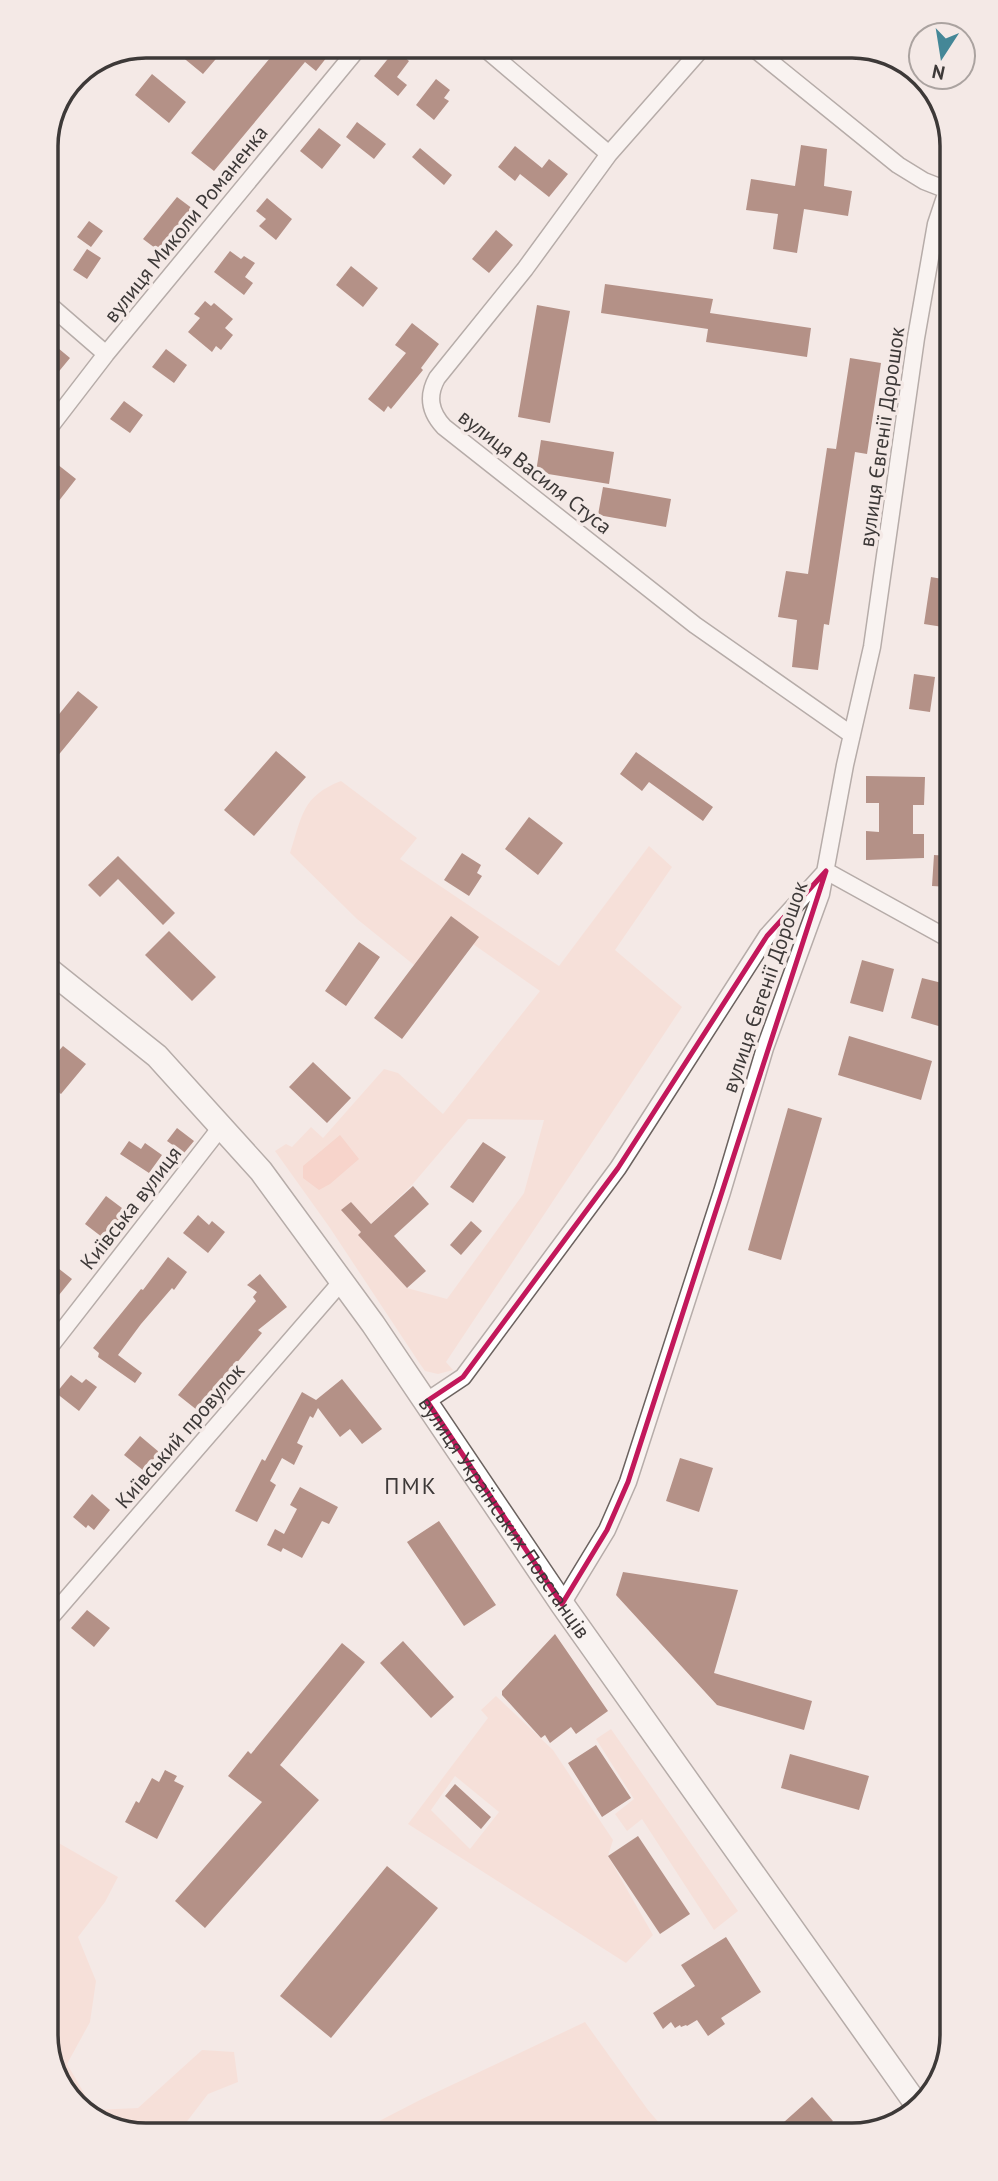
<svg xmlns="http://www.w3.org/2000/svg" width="998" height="2181" viewBox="0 0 998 2181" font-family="'PT Sans',sans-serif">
<rect width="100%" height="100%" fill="#f4e9e6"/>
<path fill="#f9d5cb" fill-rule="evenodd" d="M341 781 417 838 400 859 559 966 649 846 672 867 615 950 682 1007 446 1362 453 1370 438 1374 425 1371 420 1364 330 1228 275 1151 286 1144 292 1147 311 1127 323 1138 384 1069 398 1073 443 1114 540 991 473 944 451 916 414 965 357 919 290 853C302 816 302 796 341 781ZM468 1119 544 1120 524 1193 447 1299 407 1288 359 1235 412 1185Z
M496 1696 553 1750 613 1840 608 1856 653 1935 626 1963 408 1824 488 1718 481 1710ZM455 1776 499 1812 470 1849 431 1810Z
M611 1729 738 1911 714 1930 642 1819 627 1831 615 1814 634 1799 596 1739Z
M50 1838 118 1877 105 1902 78 1937 96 1981 90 2022 67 2064 94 2110 138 2108 202 2050 234 2052 238 2082 208 2094 185 2124 165 2135H139L85 2115 51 2068Z
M585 2022 648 2110 667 2132 354 2134 420 2100Z"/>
<path fill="#fabbaa" d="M340 1135 359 1159 330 1184 319 1190 303 1178V1166Z"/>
<path fill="#672616" d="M169 46H227L203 74Z
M280 46H314L327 57 316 71 305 62 214 171 191 153Z
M395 50 409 61 397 77 407 85 398 96 374 76Z
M152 74 186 102 169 123 135 95Z
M436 79 450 90 444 98 449 101 434 120 416 105Z
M357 122 386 144 374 159 346 137Z
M319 128 341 145 322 169 300 151Z
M801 145 827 149 824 186 852 191 848 216 804 209 797 253 773 249 778 214 746 210 751 179 795 186Z
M515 146 542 168 549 159 568 174 549 197 520 174 515 181 498 167Z
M420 148 452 175 444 185 412 157Z
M177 197 197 212 174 242 169 238 159 251 143 239Z
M267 198 292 219 276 240 259 226 266 219 256 211Z
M89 221 103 231 91 247 77 237Z
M496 230 513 245 489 273 472 259Z
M87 249 101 258 87 279 73 270Z
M230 251 241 259 244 256 255 263 245 277 253 283 244 295 214 272Z
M351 266 378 288 363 307 336 285Z
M605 284 713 299 710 313 811 328 807 357 706 342 708 329 601 313Z
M205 301 211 306 214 303 233 319 225 328 233 335 221 350 216 346 212 352 188 332 200 318 194 314Z
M537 305 570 311 550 423 518 417Z
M412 323 439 344 421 368 423 370 391 409 388 406 384 412 368 399 406 353 395 345Z
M46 338 70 358 46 387Z
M166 349 187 365 174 383 152 367Z
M850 358 881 363 867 454 855 452 829 625 824 624 818 670 792 667 797 620 778 617 786 571 808 574 827 448 836 449Z
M124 401 143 415 130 433 110 419Z
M541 440 614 452 609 484 536 472Z
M57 464 76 479 58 502 47 493 52 487 47 483V478Z
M603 487 671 499 666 527 598 515Z
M931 577 948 580 943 627 924 624Z
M914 674 935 677 930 712 909 709Z
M78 691 98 707 47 769V729Z
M276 751 306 777 254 836 224 810Z
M636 752 713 807 703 821 649 782 642 791 620 774Z
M866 776 925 777 924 805H913V834H924V858L866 860V831L879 832V803H866Z
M529 817 563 843 538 875 505 849Z
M462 853 481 865 477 873 482 876 469 896 444 880Z
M934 855 949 856V887L932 886Z
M118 856 175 913 163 925 118 879 100 897 88 885Z
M451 916 479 937 402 1039 374 1018Z
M169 931 216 977 192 1001 145 955Z
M359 942 380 957 346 1006 325 991Z
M862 960 894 969 883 1012 850 1003Z
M922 978 950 985V1001L942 1027 911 1018Z
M849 1036 932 1061 921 1100 838 1075Z
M63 1046 86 1064 61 1094 48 1084V1063Z
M313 1062 351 1098 327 1123 289 1087Z
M788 1108 822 1118 781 1260 748 1250Z
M177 1128 194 1141 184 1153 167 1141Z
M129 1141 141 1149 145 1143 162 1155 149 1173 120 1154Z
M483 1142 506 1157 473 1203 450 1187Z
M413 1186 429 1204 394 1236 426 1271 407 1288 358 1235 361 1232 341 1210 351 1202 371 1224Z
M106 1196 134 1217 120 1236 113 1231 109 1235 105 1232 102 1237 85 1224Z
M198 1215 209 1225 212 1221 225 1232 208 1253 183 1233Z
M471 1221 482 1231 461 1255 450 1245Z
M168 1257 187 1272 174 1290 172 1288 141 1324 118 1355 142 1373 135 1383 98 1357 99 1353 93 1348 141 1289 143 1290Z
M49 1261 72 1279 59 1295 49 1287Z
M260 1274 287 1307 258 1330 262 1333 197 1410 178 1395 256 1301 253 1297 257 1292 247 1285Z
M71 1375 82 1383 86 1379 97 1387 79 1411 56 1393Z
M342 1379 382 1429 362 1444 350 1429 340 1437 318 1408 313 1418 310 1416 297 1443 303 1446 294 1465 282 1458 270 1481 276 1485 257 1522 235 1511 262 1459 265 1461 302 1392 316 1400Z
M140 1436 159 1452 144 1471 124 1455Z
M680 1458 713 1468 699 1512 666 1501Z
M300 1487 338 1507 329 1524 322 1521 302 1558 283 1548 281 1552 267 1545 275 1529 284 1534 297 1509 290 1505Z
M92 1494 110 1510 94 1530 88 1525 86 1528 73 1517Z
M439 1521 496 1605 464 1626 407 1542Z
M623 1572 738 1590 714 1673 812 1701 804 1730 717 1705 616 1595Z
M87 1610 110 1628 94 1647 71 1628Z
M555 1634 608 1711 576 1734 571 1727 550 1743 545 1735 541 1738 502 1695V1691Z
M403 1641 454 1697 431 1718 380 1663Z
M342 1643 365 1662 280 1765 319 1800 205 1928 175 1901 262 1802 228 1776 248 1751 251 1754Z
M596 1745 631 1798 602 1817 568 1763Z
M790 1754 869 1776 859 1810 781 1788Z
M165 1770 177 1776 174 1781 184 1786 157 1839 125 1822 136 1801 139 1803 152 1778 159 1782Z
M455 1784 491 1817 481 1829 445 1796Z
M638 1836 690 1914 660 1934 608 1856Z
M387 1866 438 1908 331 2038 280 1996Z
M726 1937 761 1992 721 2018 725 2024 708 2036 697 2020 687 2026 686 2025 681 2027 680 2025 675 2028 671 2022 663 2029 653 2013 695 1986 681 1965Z
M812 2097 833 2121 822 2130 774 2131Z"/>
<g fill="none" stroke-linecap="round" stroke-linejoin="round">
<g stroke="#6b625f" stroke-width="19">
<path id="street" d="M482 46 609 154
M704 46 609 154 525 269 437 378C427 396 430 412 444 427L695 625 852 735
M751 46 898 165 924 181 947 190
M46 302 106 354
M46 432 106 354 360 46
M49 1348 221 1127
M427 1401 463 1377 618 1168 767 936 826 871 949 939
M562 1604 607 1530 628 1482 722 1192 765 1048 821 894 845 765 872 647 916 338 936 224 947 191
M50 1618 342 1281"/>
</g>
<g stroke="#6b625f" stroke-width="26">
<g id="secondary">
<path id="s1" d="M48 969 157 1056 261 1171 373 1324 562 1604 917 2105"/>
</g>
</g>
<use href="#street" stroke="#fff" stroke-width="16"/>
<use href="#secondary" stroke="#fff" stroke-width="23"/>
</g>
<path d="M0 0H998V2181H0ZM826 871 628 1482 607 1530 562 1604 427 1401 463 1377 618 1168 767 936Z" fill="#f4e9e6" fill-opacity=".55" fill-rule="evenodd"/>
<path fill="none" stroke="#c2185b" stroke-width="5" stroke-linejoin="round" d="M826 871 628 1482 607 1530 562 1604 427 1401 463 1377 618 1168 767 936Z"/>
<g text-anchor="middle" stroke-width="7" stroke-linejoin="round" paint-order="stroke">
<g font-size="21" fill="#3d3938" stroke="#f4e9e6">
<text transform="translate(186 224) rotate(-51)" y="7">вулиця Миколи Романенка</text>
<text transform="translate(882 437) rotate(-82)" y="7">вулиця Євгенії Дорошок</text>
<text transform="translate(535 472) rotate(38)" y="7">вулиця Василя Стуса</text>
<text transform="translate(765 987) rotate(-71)" y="7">вулиця Євгенії Дорошок</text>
<text transform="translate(131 1208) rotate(-52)" y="7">Київська вулиця</text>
<text transform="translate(180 1436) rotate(-49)" y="7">Київський провулок</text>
<text dy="7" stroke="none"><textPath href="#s1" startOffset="718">вулиця Українських Повстанців</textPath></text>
</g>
<g font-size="23" letter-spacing="2" fill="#3d3938" stroke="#f4e9e6">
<text x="411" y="1494">ПМК</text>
</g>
</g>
<path d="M0 0H998V2181H0ZM146 58H852A88 88 0 0 1 940 146V2035A88 88 0 0 1 852 2123H146A88 88 0 0 1 58 2035V146A88 88 0 0 1 146 58Z" fill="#f4e9e6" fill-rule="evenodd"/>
<path fill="none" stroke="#3d3938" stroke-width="3.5" d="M146 58H852A88 88 0 0 1 940 146V2035A88 88 0 0 1 852 2123H146A88 88 0 0 1 58 2035V146A88 88 0 0 1 146 58Z"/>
<g transform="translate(942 56) rotate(192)"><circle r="33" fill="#f4e9e6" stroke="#aba3a0" stroke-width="2"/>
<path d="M0-5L12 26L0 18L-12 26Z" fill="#448797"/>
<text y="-10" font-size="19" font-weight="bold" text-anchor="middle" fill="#3d3938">N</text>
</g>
</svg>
